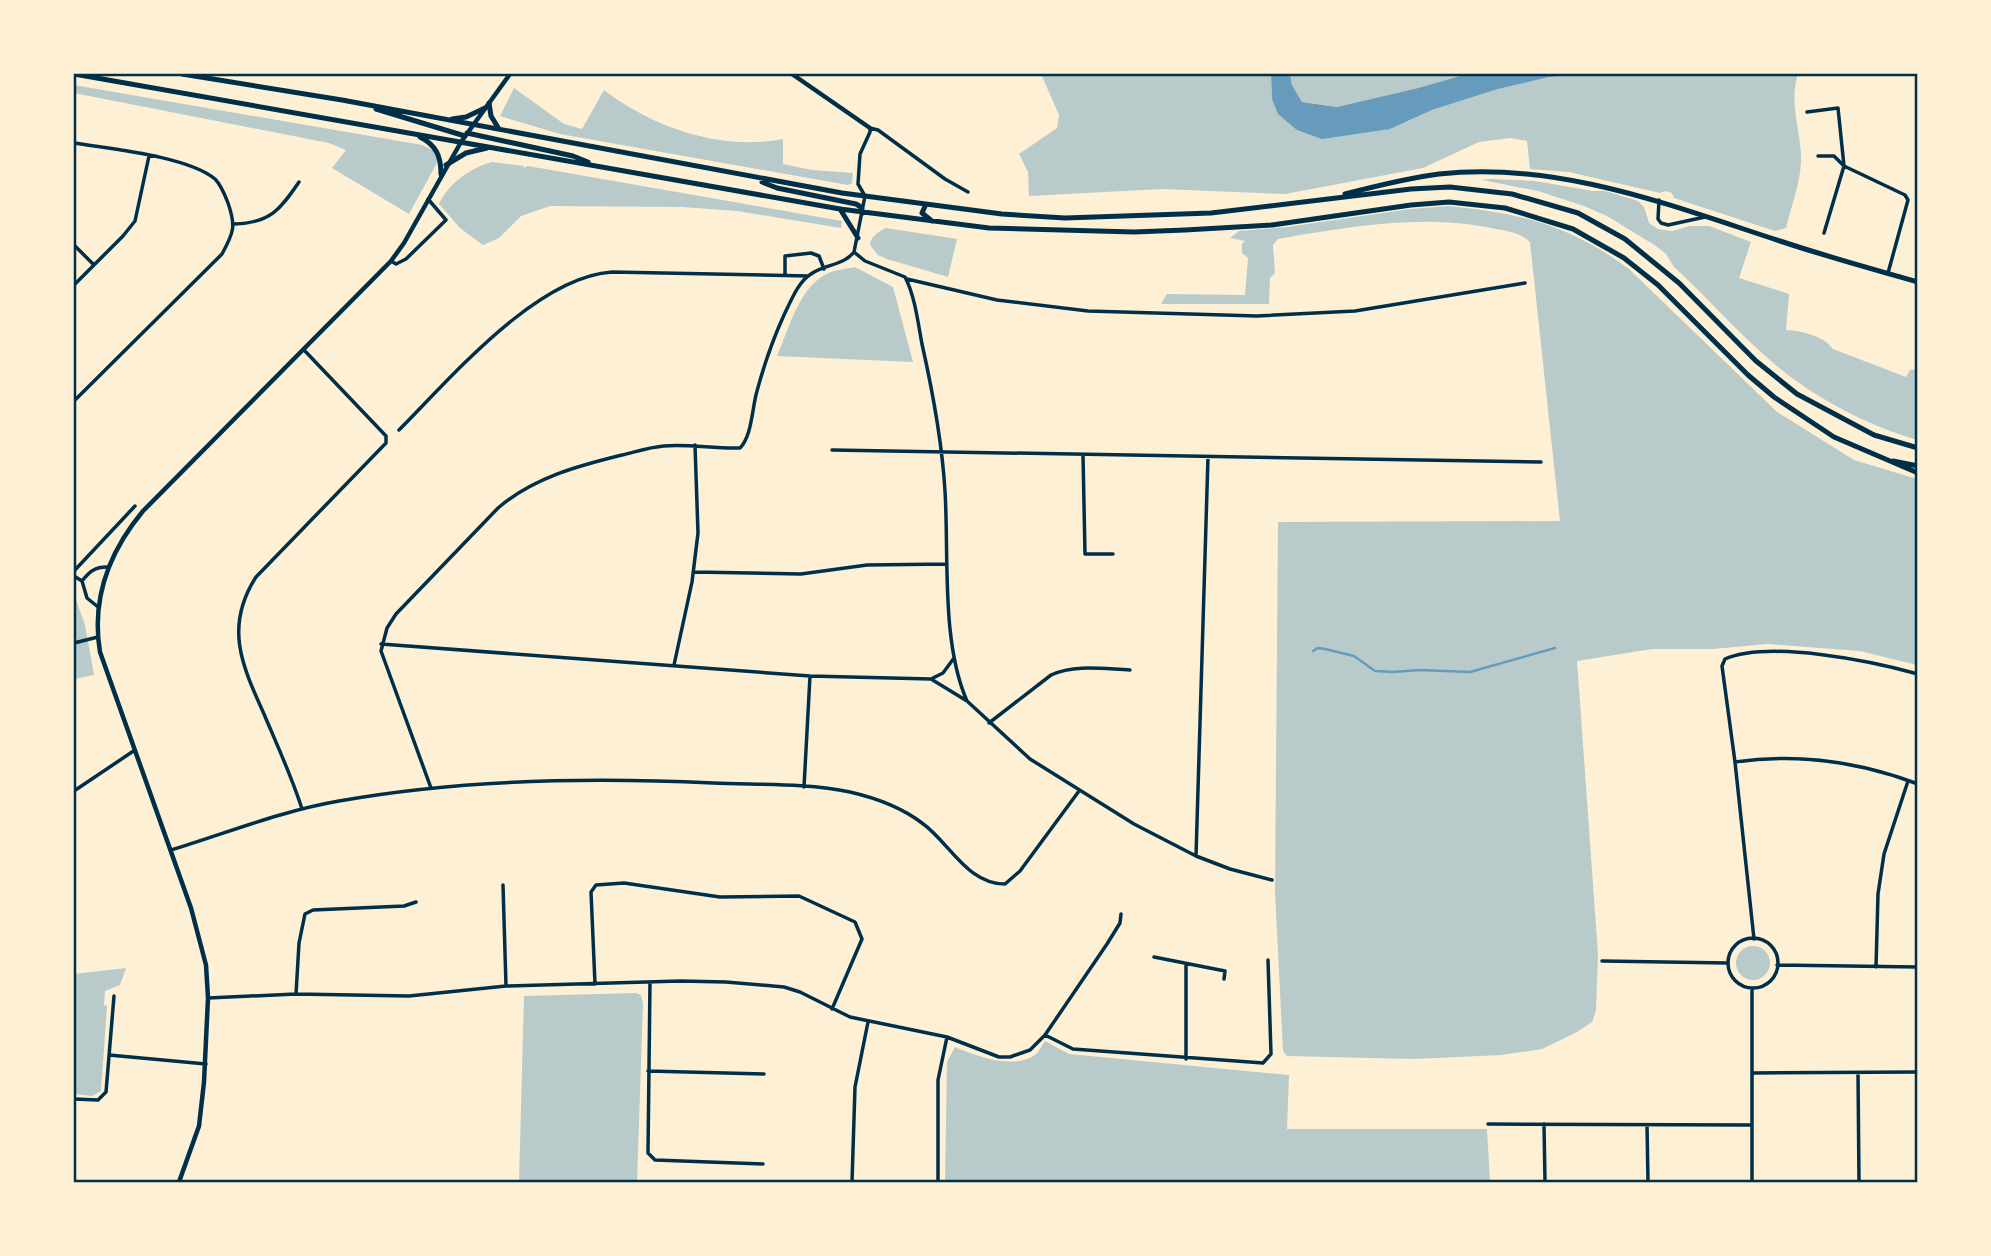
<svg xmlns="http://www.w3.org/2000/svg" width="1991" height="1256" viewBox="0 0 1991 1256" font-family="Quicksand,sans-serif">
<rect width="100%" height="100%" fill="#fdf0d5"/>
<path fill="#b9caca" d="M1041 74H1271L1272 99 1390 129 1432 110 1498 89 1549 77 1590 74H1798C1788 105 1802 132 1801 162 1800 184 1791 207 1786 228L1775 231 1674 198 1672 193 1665 191 1660 193 1569 172 1530 169 1527 141 1510 138 1479 142 1423 168 1285 194 1162 189 1029 196 1028 172 1019 154 1057 128 1059 115Z
M1290 74H1467L1418 88 1337 107 1302 102 1292 85Z
M74 85 422 145 433 150 438 161 409 214 332 168 346 150 329 143 74 93Z
M514 88 564 124 582 129 604 90C654 128 721 151 783 139V164L812 170 853 173 852 183 848 185 560 134 500 116Z
M492 162 524 166 523 168 528 166 842 221 841 228 737 211 682 207 550 206 521 216 499 238 483 245 460 228 439 204C449 183 470 168 492 162Z
M1491 179 1535 181 1593 191H1605L1638 201 1644 207 1649 223 1658 229 1672 231 1690 226H1709L1751 242 1739 278 1789 294 1786 330C1802 331 1824 336 1833 349L1906 377 1910 370 1917 369V440C1868 426 1809 395 1771 361 1737 332 1707 297 1674 267L1666 254 1656 246 1607 216 1584 206 1538 191 1482 180Z
M1449 206C1523 214 1568 224 1629 269L1777 412 1854 460 1917 479V665L1860 651 1767 644 1713 649H1652L1577 661 1598 954 1596 1011 1592 1022 1577 1032 1542 1049 1501 1055 1414 1059 1287 1056 1283 1051 1275 891 1278 522 1560 521 1530 242C1521 233 1508 231 1496 229 1425 213 1348 227 1278 239L1273 245 1275 273 1270 278 1269 304H1161L1167 294 1245 295 1248 258 1242 253V244L1245 241 1230 238 1239 231 1287 227 1410 209Z
M886 228 957 239 948 277 887 259 878 255 870 245C871 236 878 232 886 228Z
M855 267 893 287 913 362 777 356C788 331 798 291 823 276 832 270 845 269 855 267Z
M74 594 85 625 94 675 74 679Z
M1736 963a17 17 0 1 1 34 0a17 17 0 1 1-34 0Z
M126 968 120 985 105 991 104 1005 107 1006 101 1091 92 1096 74 1094V974Z
M636 993 641 995 643 1003 637 1182H519L524 996Z
M1045 1041 1069 1054 1289 1075 1287 1129H1487L1490 1182H945L947 1062 955 1047C976 1056 1013 1070 1035 1055 1039 1052 1042 1045 1045 1041Z"/>
<path fill="#669bbc" d="M1271 74H1290L1292 85 1302 102 1337 107 1418 88 1467 74H1589L1549 77 1498 89 1432 110 1390 129 1322 139 1297 130 1278 114 1272 99Z"/>
<g fill="none" stroke-linecap="round" stroke-linejoin="round">
<path stroke="#669bbc" stroke-width="2.5" d="M1313 651 1318 648 1325 649 1354 656 1375 671 1393 672 1420 670 1470 672 1555 648"/>
<path stroke="#003049" stroke-width="3.5" d="M1807 112 1838 108 1844 166 1824 233
M74 143C110 149 187 156 215 179 221 185 225 195 228 203 236 226 234 232 222 254L74 401
M1818 156H1834L1844 166 1905 195 1908 200 1888 273
M1659 200 1658 219 1661 223 1668 225 1705 217
M234 224C270 223 280 210 299 182
M74 245 94 265
M854 252 865 196 858 184 860 154 870 132V128L878 130 945 179 968 192
M391 261 396 264 406 259 446 220 428 199
M785 275V256L811 253 819 256 824 269
M907 279 997 300 1088 311 1257 316 1355 311 1525 283
M74 285 123 236 135 221 149 156
M399 430C451 378 536 277 612 272L808 276
M832 450 1541 462
M1083 455 1085 554H1113
M74 571 135 506
M693 572 801 574 867 565 947 564
M74 576 82 581
M98 607 87 598 82 581C90 571 95 567 107 567
M74 643 98 637
M381 644 810 676 931 679 967 701 1030 759 1134 824 1196 856 1230 869 1272 880
M674 665 692 582 698 533 695 445
M931 679 943 673 954 658
M989 723 1051 675C1075 664 1104 669 1130 670
M1735 762C1797 753 1860 762 1918 784
M804 787 810 676
M431 788 381 651 387 628 396 614 498 508C533 478 577 466 622 455 635 452 650 447 664 446 690 444 715 449 740 448 752 436 752 408 757 391 764 365 773 339 784 315 791 301 798 282 811 274 824 264 843 266 854 252L865 261 905 277C915 296 918 323 922 344 933 393 942 441 945 491 949 555 941 642 967 701
M74 791 135 750
M302 809C292 777 277 745 264 714 242 665 224 627 256 577L386 443V436L304 350
M171 850C227 833 281 811 339 801 462 779 588 777 713 783 756 785 808 783 850 792 876 798 901 807 922 823 950 843 967 884 1005 884L1020 871 1079 791
M1196 856 1208 457
M503 885 506 986
M1728 963a25 25 0 1 1 50 0a25 25 0 1 1-50 0Z
M1754 939 1735 762 1722 666 1725 659C1769 640 1871 661 1918 674
M1154 957 1225 971 1224 979
M1602 961 1728 963
M1186 964V1059
M1777 965 1918 967
M1876 967 1878 894 1884 854 1908 781
M650 982 648 1153 655 1160 763 1164
M595 984 591 892 596 885 624 883 720 897 799 896 855 922 862 939 832 1009
M296 994 299 943 305 914 313 910 404 906 416 902
M208 998 296 994 409 996 506 986 680 981 726 982 784 987 800 992 850 1017 947 1037 999 1057H1010L1030 1050 1045 1035 1107 944 1120 923 1121 914
M1045 1035 1073 1049 1263 1063 1271 1054 1268 960
M109 1055 206 1064
M648 1071 764 1074
M1752 1073 1918 1072
M1858 1073 1859 1182
M74 1099 98 1100 106 1092 114 996
M1488 1124 1752 1125
M1544 1124 1545 1182
M1647 1125 1648 1182
M852 1182 855 1087 868 1022
M938 1182V1080L947 1037
M1752 1182V988"/>
<path stroke="#003049" stroke-width="4.5" d="M792 74 870 128
M179 1182 199 1126 204 1082 208 998 206 965 191 908 100 652C91 598 109 552 143 511L391 261 404 243 461 142 510 74"/>
<path stroke="#003049" stroke-width="5" d="M74 74 840 209 989 228 1134 232 1185 230 1272 225 1411 205 1449 202 1505 208 1573 229 1624 258 1658 285 1748 375 1774 397 1834 437 1918 473
M182 74 342 100 842 193 1002 214 1065 218 1211 213 1411 189 1450 187 1512 194 1578 213 1625 239 1679 283 1756 361 1797 394 1874 435 1918 448
M489 103 491 116 499 129
M376 109 465 136
M452 119 466 117 485 108
M467 133 573 156 588 162
M420 137C436 145 441 156 441 174
M446 165 466 153 487 148
M762 182 777 188 856 204 861 207 863 213
M1345 194C1376 186 1407 178 1439 174 1558 161 1669 205 1780 241 1825 256 1872 269 1918 282
M926 204 922 213 932 221
M840 209 858 238
M1893 461 1918 466"/>
</g>
<rect width="1991" height="1256" fill="none" stroke="#fdf0d5" stroke-width="150"/>
<rect x="75" y="75" width="1841" height="1106" fill="none" stroke="#003049" stroke-width="2.5"/>
</svg>
